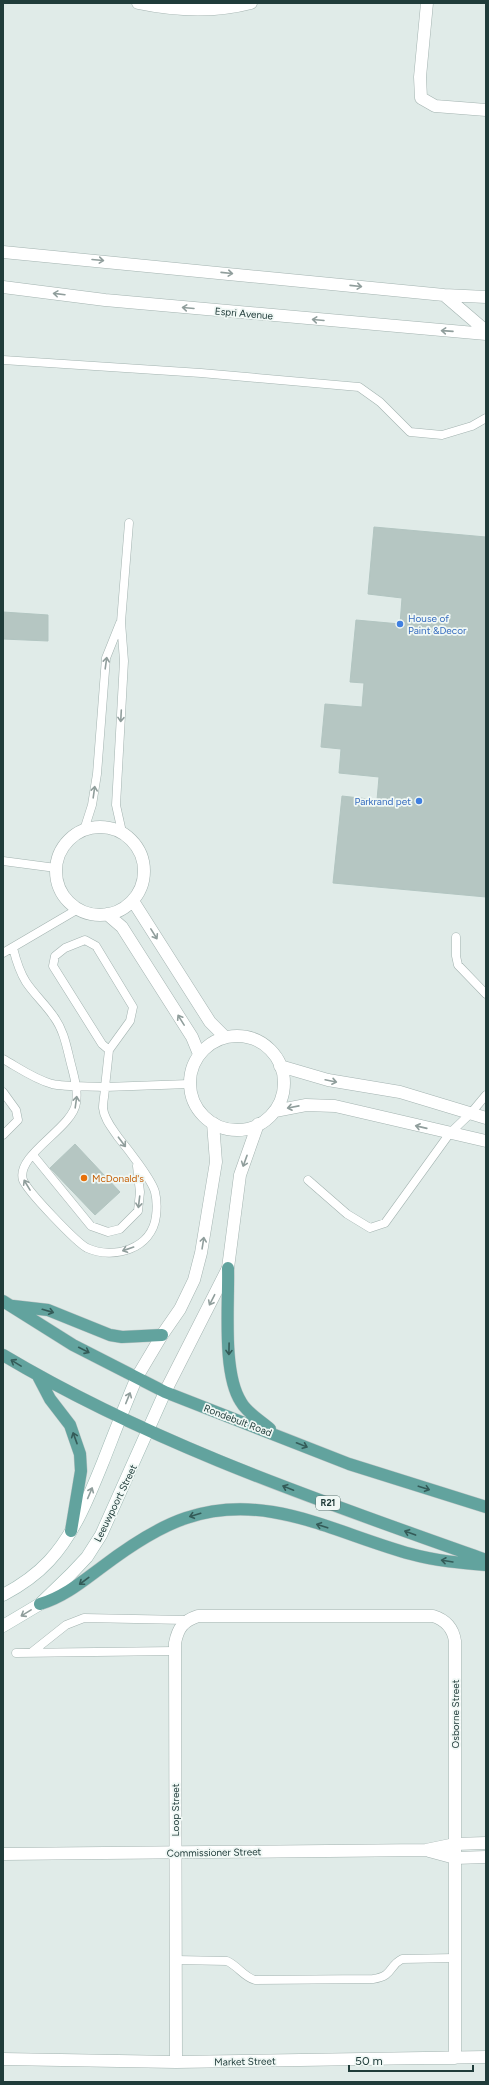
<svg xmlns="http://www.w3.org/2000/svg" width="489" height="2085" viewBox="0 0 489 2085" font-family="Figtree,sans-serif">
<rect width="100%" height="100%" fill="#e0ebe8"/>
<path fill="#b5c6c2" stroke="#b2c5c1" d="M374 527 486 537V897L333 883 342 796 377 800 379 777 339 773 341 749 321 747 325 704 362 707 364 683 350 682 356 620 400 624 402 598 368 594Z
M3 612 48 615V641L3 639Z
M75 1144 120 1192 95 1215 50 1168Z"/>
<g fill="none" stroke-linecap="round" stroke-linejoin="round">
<g stroke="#a3b3b0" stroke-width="9">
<path id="service" d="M3 360 201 373 359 387 380 402 410 432 442 435 472 426 486 418
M84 830 92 805 97 774 106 658 120 623
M122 832 116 805 124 661 121 622 129 523
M3 861 56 868
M456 937V956L458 965 486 994
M3 953 78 909
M109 1050 102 1044 53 966 55 956 65 948 85 940 96 946 133 1007 130 1021 109 1050 105 1087 189 1084
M3 1059C19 1068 34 1079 52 1084 65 1087 91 1086 105 1087 105 1093 103 1101 103 1108 104 1119 112 1128 118 1137 127 1148 152 1180 155 1192 157 1200 157 1208 156 1216 152 1249 114 1260 87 1248 76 1242 28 1192 23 1180 15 1155 73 1128 76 1103 78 1091 75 1080 72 1068 67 1050 65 1032 54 1017 46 1005 34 994 26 982 19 971 16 960 13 948
M3 1092 16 1110 18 1120 3 1135
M33 1155 91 1226 108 1232 120 1229 138 1211 140 1192 137 1166
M308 1180 347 1214 370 1228 385 1223 450 1133 471 1113 486 1095
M32 1652 66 1625 84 1618 186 1620
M16 1653 175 1651
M176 1960 227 1961C238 1966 244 1977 255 1980L373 1979C394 1976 388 1966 402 1959L455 1958"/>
</g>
<g stroke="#a3b3b0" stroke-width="13">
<path id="minor" d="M138 3C176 11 213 13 251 3
M427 3 420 77 421 98 435 106 486 110
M3 2059 176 2062 486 2057
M176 2062 175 1643C178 1628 183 1621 198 1616H433C446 1620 453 1628 455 1641V2058"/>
</g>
<g stroke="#a3b3b0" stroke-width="13">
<path id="tertiary" d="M3 252 444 295 486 297
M3 287 105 300 486 334
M444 295 486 331
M56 871a44 44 0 1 1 88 0a44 44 0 1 1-88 0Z
M133 901 210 1022 225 1037
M107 914 122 927 192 1037 199 1054
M190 1083a47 47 0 1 1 94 0a47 47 0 1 1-94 0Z
M280 1066 328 1080 400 1092 486 1118
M275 1111 306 1105 335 1106 486 1141
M137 1377 162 1335 180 1309 194 1280 201 1253 216 1162 213 1123
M165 1392 228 1268 240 1175 258 1124
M429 1851 455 1858 486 1857
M3 1854 426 1850 455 1844 486 1843"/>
</g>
<g stroke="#9eb8b3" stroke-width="13">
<path id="secondary" d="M3 1595C20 1586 36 1575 49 1561 75 1533 89 1496 103 1462 114 1434 125 1405 137 1377
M3 1626 40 1604 71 1574 87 1557 101 1535 165 1392"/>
</g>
<g stroke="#c1c8c8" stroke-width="13">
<path id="primary" d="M228 1268C229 1304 222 1373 241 1402 247 1413 261 1421 270 1429
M3 1301 73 1345 165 1392 349 1464 486 1507
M13 1306 48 1310 110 1335 122 1337 162 1335
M3 1355C154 1445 321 1501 486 1560
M38 1376 50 1399 70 1425 80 1454 81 1471 71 1531
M40 1604C64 1597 83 1581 102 1567 127 1548 156 1528 186 1518 267 1491 334 1533 411 1554 436 1561 461 1563 486 1565"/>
</g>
<use href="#service" stroke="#fff" stroke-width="8"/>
<use href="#minor" stroke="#fff" stroke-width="12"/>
<use href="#tertiary" stroke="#fff" stroke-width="12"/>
<use href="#secondary" stroke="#fff" stroke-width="12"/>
<use href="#primary" stroke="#62a39e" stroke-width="12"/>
</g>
<defs><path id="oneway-shaft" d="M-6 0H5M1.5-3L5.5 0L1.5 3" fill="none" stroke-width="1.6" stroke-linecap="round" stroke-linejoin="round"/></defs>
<g stroke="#909e9c">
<use href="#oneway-shaft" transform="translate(98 260) rotate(5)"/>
<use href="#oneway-shaft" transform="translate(227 273) rotate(6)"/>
<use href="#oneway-shaft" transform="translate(356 286) rotate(6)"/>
<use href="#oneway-shaft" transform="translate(59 294) rotate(-173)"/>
<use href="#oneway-shaft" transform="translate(188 308) rotate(-175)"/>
<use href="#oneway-shaft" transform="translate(318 320) rotate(-175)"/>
<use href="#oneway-shaft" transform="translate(447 331) rotate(-176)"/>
<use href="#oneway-shaft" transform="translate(106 663) rotate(-82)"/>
<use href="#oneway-shaft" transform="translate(121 716) rotate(93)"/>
<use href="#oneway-shaft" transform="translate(94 792) rotate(-82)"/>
<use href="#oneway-shaft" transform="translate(154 934) rotate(58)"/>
<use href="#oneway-shaft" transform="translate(181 1020) rotate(-122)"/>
<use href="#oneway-shaft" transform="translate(331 1081) rotate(12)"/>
<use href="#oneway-shaft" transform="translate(76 1102) rotate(-82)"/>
<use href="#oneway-shaft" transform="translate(293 1107) rotate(169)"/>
<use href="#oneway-shaft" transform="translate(421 1127) rotate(-167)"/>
<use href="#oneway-shaft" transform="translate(122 1142) rotate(53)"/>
<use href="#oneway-shaft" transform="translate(245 1161) rotate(110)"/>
<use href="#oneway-shaft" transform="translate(27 1185) rotate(-121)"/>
<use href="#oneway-shaft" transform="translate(139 1202) rotate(97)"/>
<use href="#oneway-shaft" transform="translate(203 1243) rotate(-81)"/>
<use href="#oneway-shaft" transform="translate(128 1249) rotate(161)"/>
<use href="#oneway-shaft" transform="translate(212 1300) rotate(117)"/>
<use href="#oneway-shaft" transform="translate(128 1398) rotate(-68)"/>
<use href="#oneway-shaft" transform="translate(90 1493) rotate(-67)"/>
<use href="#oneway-shaft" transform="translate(26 1613) rotate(149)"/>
</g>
<g stroke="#345b58">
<use href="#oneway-shaft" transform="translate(48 1311) rotate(16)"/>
<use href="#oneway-shaft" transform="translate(229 1349) rotate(91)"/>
<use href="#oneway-shaft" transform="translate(84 1350) rotate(27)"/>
<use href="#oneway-shaft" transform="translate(16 1363) rotate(-149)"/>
<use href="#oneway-shaft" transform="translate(75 1438) rotate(-110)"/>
<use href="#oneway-shaft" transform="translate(302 1445) rotate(22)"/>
<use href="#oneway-shaft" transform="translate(288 1488) rotate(-158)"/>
<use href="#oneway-shaft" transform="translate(424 1488) rotate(18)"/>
<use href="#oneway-shaft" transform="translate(195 1515) rotate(163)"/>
<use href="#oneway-shaft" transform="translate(322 1526) rotate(-162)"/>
<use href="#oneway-shaft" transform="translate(410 1533) rotate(-160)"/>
<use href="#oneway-shaft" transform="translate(447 1561) rotate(-171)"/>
<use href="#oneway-shaft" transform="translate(84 1581) rotate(143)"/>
</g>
<g fill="#3f7fe0" stroke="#f0f8f5" stroke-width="1.5">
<circle cx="400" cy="624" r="4"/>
<circle cx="419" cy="801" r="4"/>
</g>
<circle fill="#e8710a" stroke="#f0f8f5" stroke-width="1.5" cx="84" cy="1178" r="4"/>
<g text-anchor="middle" stroke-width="3.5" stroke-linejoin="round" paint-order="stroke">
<rect fill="#f0f8f5" stroke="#5e7472" stroke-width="1" x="316" y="1496" width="24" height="14" rx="3"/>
<g font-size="9" font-weight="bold" fill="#203c3a">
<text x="328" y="1506">R21</text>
</g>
<g font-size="10" fill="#203c3a" stroke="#f0f8f5">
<text transform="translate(244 313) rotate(5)" y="4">Espri Avenue</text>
<text transform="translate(238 1420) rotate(21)" y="4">Rondebult Road</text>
<text transform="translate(115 1503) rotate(-64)" y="4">Leeuwpoort Street</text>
<text transform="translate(455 1714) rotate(-90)" y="4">Osborne Street</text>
<text transform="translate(175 1810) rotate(-90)" y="4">Loop Street</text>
<text transform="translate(214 1852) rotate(-1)" y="4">Commissioner Street</text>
<text transform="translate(245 2061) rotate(-1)" y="4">Market Street</text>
</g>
<g font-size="10" fill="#366cbe" stroke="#f0f8f5" text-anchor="start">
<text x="408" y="622">House of<tspan x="408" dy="12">Paint &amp;Decor</tspan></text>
<text x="411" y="805" text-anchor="end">Parkrand pet</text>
</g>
<g font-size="10" fill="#c56008" stroke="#f0f8f5" text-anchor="start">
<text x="92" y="1182">McDonald's</text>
</g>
</g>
<rect width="489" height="2085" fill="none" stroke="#203c3a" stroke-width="8"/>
<path d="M349 2065v6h124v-6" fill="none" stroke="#203c3a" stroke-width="2"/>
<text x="355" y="2065" font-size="12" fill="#203c3a" stroke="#f0f8f5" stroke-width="3" paint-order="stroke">50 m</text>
</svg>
